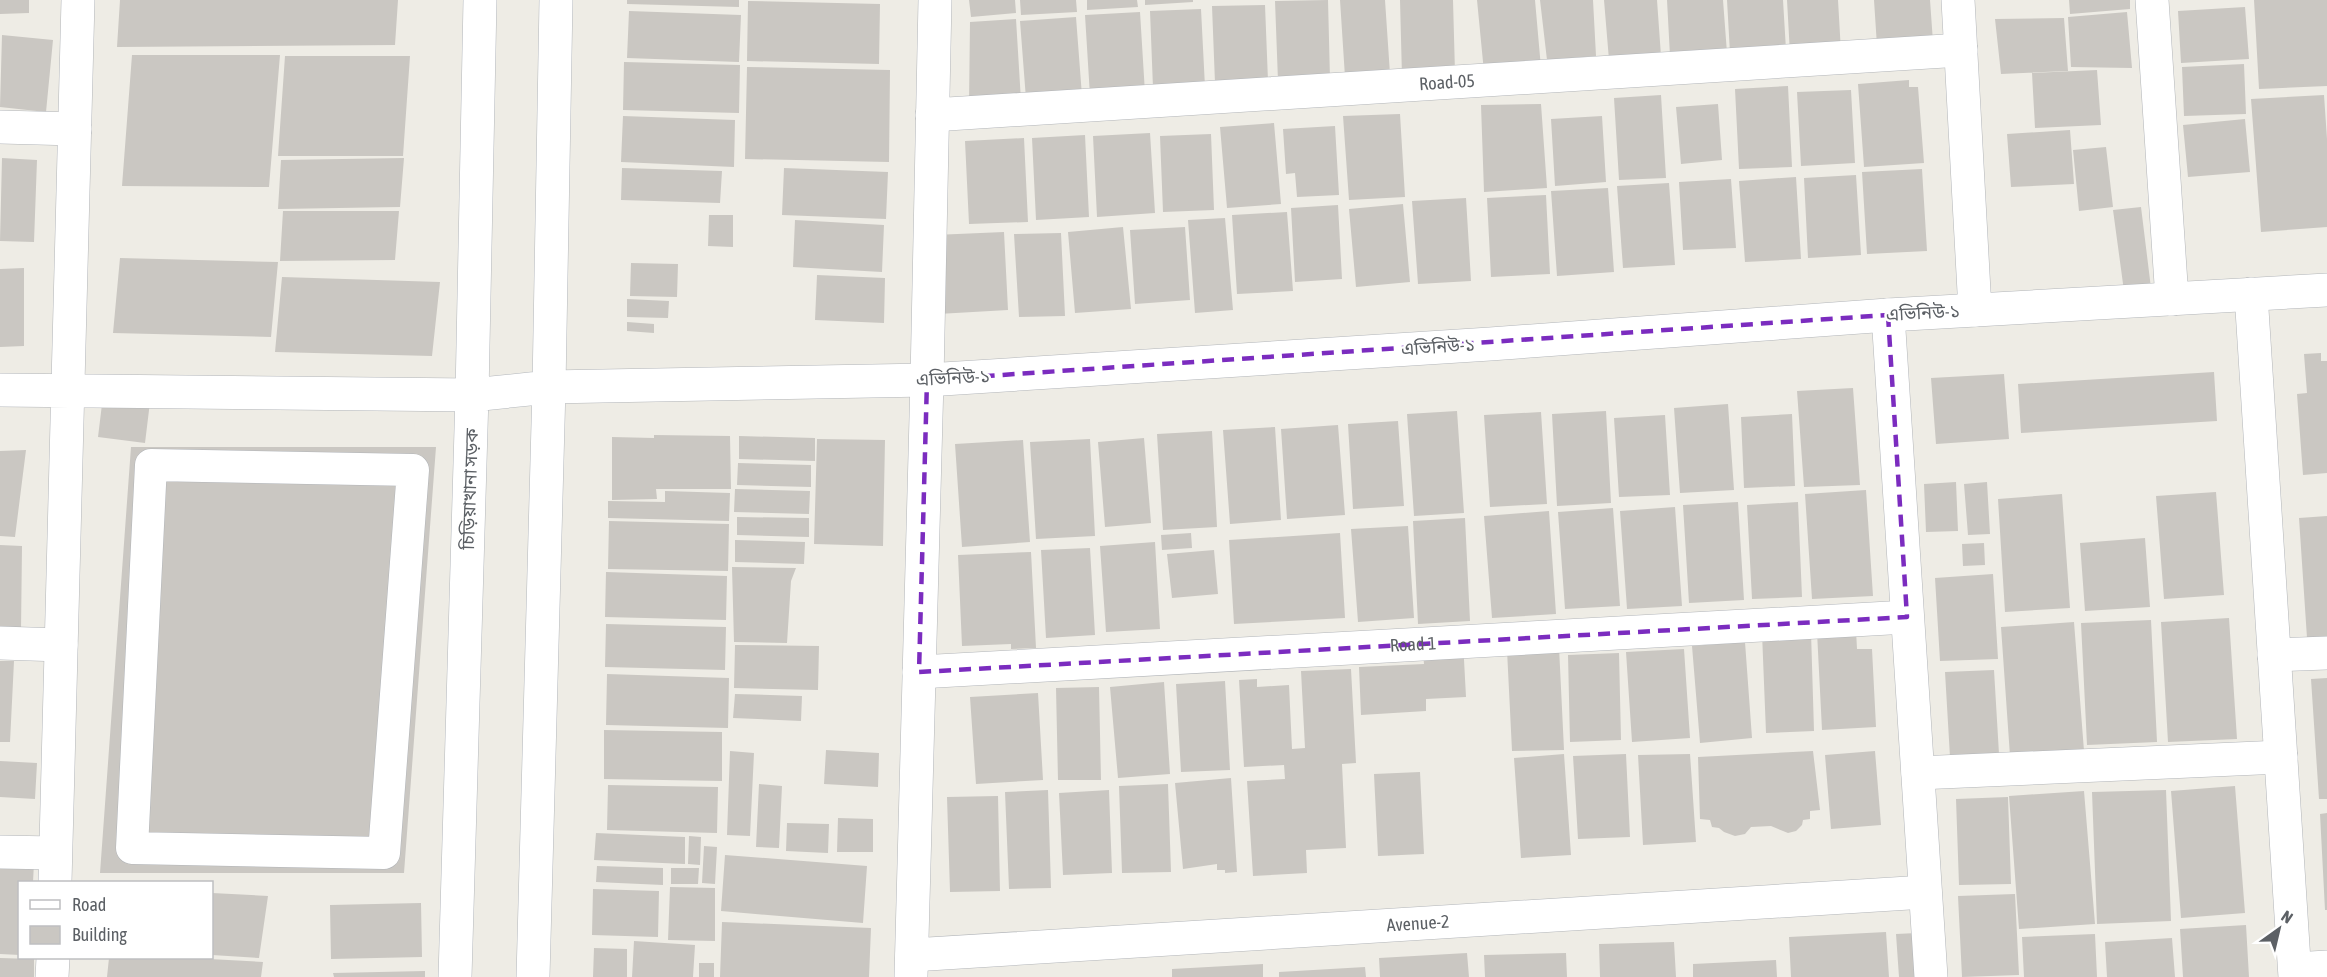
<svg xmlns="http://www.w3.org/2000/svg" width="2327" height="977" viewBox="0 0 2327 977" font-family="'Asap Condensed','Noto Sans Bengali',sans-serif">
<rect width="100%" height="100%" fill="#eeece5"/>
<path fill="#cac7c2" d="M0 0H29V13L0 14Z
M120 0H398L395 45 117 47Z
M627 0H739V7L627 4Z
M969 0H1015L1016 13 971 17Z
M1020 0H1076L1077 12 1021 15Z
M1087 0H1137L1138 7 1087 10Z
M1145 0H1193V2L1145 5Z
M1328 0 1330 79 1278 81 1275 1Z
M1340 0H1385L1390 74 1345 77Z
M1400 0H1453L1455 73 1402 77Z
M1477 0H1535L1541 68 1484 72Z
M1540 0H1593L1596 56 1547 60Z
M1604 0H1657L1661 56 1609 60Z
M1667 0H1723L1727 53 1670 56Z
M1727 0H1783L1786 50 1730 53Z
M1787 0H1838L1841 52 1790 54Z
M1874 0H1930L1933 42 1877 46Z
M2069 0H2130V9L2070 14Z
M2254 0H2327V86L2259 89Z
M748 1 880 4 879 64 747 61Z
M1265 5 1268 81 1215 83 1212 6Z
M2245 7 2249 59 2181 63 2178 11Z
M1201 9 1205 87 1153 88 1150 11Z
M629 11 741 15 739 62 627 58Z
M1140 12 1145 93 1090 96 1085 15Z
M2127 12 2132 68 2071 67 2068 17Z
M1076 17 1082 96 1026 99 1020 21Z
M2064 18 2068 71 2001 74 1995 19Z
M1016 19 1021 101 969 105 970 22Z
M2 35 53 40 46 112 0 107Z
M132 55H280L269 187 122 186Z
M285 56H410L403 156H278Z
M624 62 740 65 739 113 623 110Z
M2244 64 2246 114 2184 116 2182 67Z
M747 67 890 70 889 162 745 159Z
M2097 70 2101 125 2035 128 2032 73Z
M1909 80V87H1918L1924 163 1864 167 1858 84Z
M1788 86 1792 167 1739 169 1735 89Z
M1851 90 1855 163 1801 166 1797 92Z
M1661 95 1666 178 1619 180 1614 98Z
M2324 95 2327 139V227L2261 232 2251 99Z
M1541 104 1547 188 1484 192 1481 105Z
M1718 104 1722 160 1681 164 1676 107Z
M1400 114 1405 197 1349 200 1343 116Z
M623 116 735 120 734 167 621 162Z
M1602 116 1606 182 1555 186 1551 119Z
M2245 119 2250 172 2188 177 2183 125Z
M1274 123 1281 204 1227 208 1220 127Z
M1335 126 1339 195 1297 197 1295 173 1286 174 1283 129Z
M2070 130 2074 184 2011 187 2007 134Z
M1150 133 1155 213 1097 217 1093 136Z
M1211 134 1214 210 1163 212 1160 136Z
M1085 135 1089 217 1036 220 1032 138Z
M1024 138 1028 222 969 224 965 141Z
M2106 147 2113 207 2079 211 2073 150Z
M2 158 37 160 34 242 0 241Z
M404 158 400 207 278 209 281 160Z
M622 168 722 171 720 203 621 200Z
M784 168 888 172 886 219 782 215Z
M1922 169 1927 251 1867 254 1862 172Z
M1856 175 1861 255 1808 258 1804 178Z
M1796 177 1801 259 1745 262 1739 181Z
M1731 179 1736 248 1683 250 1679 182Z
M1669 183 1675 265 1623 268 1617 186Z
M1608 188 1614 272 1557 276 1551 191Z
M1546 195 1550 274 1491 277 1487 198Z
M1466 198 1471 281 1418 284 1412 201Z
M1403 204 1410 282 1356 287 1349 209Z
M1338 205 1342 279 1295 282 1291 208Z
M2141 207 2151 288 2124 291 2113 210Z
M283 211H399L395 260 280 261Z
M1287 212 1293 291 1237 294 1232 215Z
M709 215H733V247L708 246Z
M1225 218 1233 310 1195 313 1188 220Z
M795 220 884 225 882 272 793 267Z
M1123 227 1131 309 1075 313 1068 232Z
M1185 227 1190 300 1135 304 1130 230Z
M1004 232 1008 310 938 314 934 235Z
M1061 233 1065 316 1019 317 1014 234Z
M120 258 278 262 271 337 113 333Z
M631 263 678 264 677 297 630 296Z
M24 268V346L0 347V269Z
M817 275 885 278 884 323 815 320Z
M282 277 440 282 432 356 275 352Z
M627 299 669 301 668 318 627 317Z
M627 322 654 324V333L627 331Z
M2321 353V361H2327V473L2303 475 2297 394 2307 393 2304 354Z
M2214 372 2217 421 2021 433 2018 384Z
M2004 374 2009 439 1936 444 1931 378Z
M1853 388 1860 485 1804 487 1797 391Z
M103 396 150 402 145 443 98 437Z
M1728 404 1734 490 1680 493 1674 408Z
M1457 411 1464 513 1414 516 1407 414Z
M1606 411 1611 503 1557 506 1552 414Z
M1541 412 1547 504 1490 507 1484 415Z
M1792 414 1795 486 1744 488 1741 417Z
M1665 415 1670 495 1619 497 1614 418Z
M1398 421 1404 506 1353 509 1348 424Z
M1338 425 1345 515 1287 519 1281 429Z
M1275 427 1281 520 1230 524 1223 430Z
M1212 431 1217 527 1163 530 1157 434Z
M654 435 730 436 731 489H656L657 499 612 500V437L654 438Z
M739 436 815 438V461L739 459Z
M1144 438 1151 523 1105 527 1098 442Z
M817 439 885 440 883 546 814 544Z
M1090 439 1095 536 1036 539 1030 442Z
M1023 440 1030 542 962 547 955 444Z
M131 447H436L404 873H100Z
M26 450 15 537 0 536V451Z
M738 463 811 465V487L737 485Z
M1956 482 1958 531 1926 532 1924 484Z
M1987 482 1990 534 1968 535 1964 484Z
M735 489 810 491 809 514 734 512Z
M1866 490 1873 596 1812 599 1805 494Z
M665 491 730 493 729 521 608 518V501L665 502Z
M2216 492 2224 595 2164 599 2156 496Z
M2062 494 2070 608 2005 612 1998 499Z
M1738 502 1744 600 1689 603 1683 505Z
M1798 502 1802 597 1752 599 1747 505Z
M1675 507 1682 606 1627 609 1620 511Z
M1613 508 1620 606 1565 609 1558 512Z
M1549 511 1556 614 1492 618 1484 516Z
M2327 516V637L2307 638 2299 518Z
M737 517 809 518V537L737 535Z
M1465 518 1470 621 1418 624 1413 521Z
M609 521 729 524 728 571 608 569Z
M1408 526 1414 618 1358 622 1351 529Z
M1191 533 1192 548 1162 550 1161 535Z
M1340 533 1345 618 1234 624 1229 540Z
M2145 538 2150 607 2085 611 2080 543Z
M735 540 805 542 804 564 735 562Z
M1155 542 1160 629 1106 632 1100 546Z
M1984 543 1985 565 1963 566 1962 544Z
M0 545 22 546 21 630 0 629Z
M1090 548 1095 635 1046 638 1041 550Z
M1214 550 1218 594 1172 598 1167 554Z
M1031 552 1036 648 1011 649V644L962 646 958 555Z
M732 567 796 568 791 581 787 643 734 642Z
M606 572 727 576 726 620 605 617Z
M1993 574 1998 659 1940 661 1935 578Z
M2229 618 2237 739 2168 742 2161 622Z
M2151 620 2157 742 2087 745 2081 623Z
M2074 622 2084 751 2010 756 2001 627Z
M606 624 726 627 725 670 605 667Z
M1856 630 1857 649H1872L1876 727 1822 730 1817 632Z
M1811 632 1814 731 1766 733 1762 633Z
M1463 641 1466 697 1426 699V711L1361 715 1359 667 1424 664 1422 643Z
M1745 642 1752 738 1700 743 1692 646Z
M735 645 819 646 818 690 734 688Z
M1559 647 1564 750 1512 751 1507 650Z
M1684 649 1690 738 1632 742 1626 652Z
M1619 653 1621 740 1570 742 1568 655Z
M0 661H14L10 742H0Z
M1351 669 1356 763 1342 764 1346 848 1306 850 1307 873 1253 876 1247 781 1285 779 1284 765 1244 767 1239 680 1257 679V687L1289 685 1292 749 1305 748 1301 671Z
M1994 670 1999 754 1950 757 1945 672Z
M607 674 729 678 728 728 606 725Z
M2327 678V799H2319L2311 679Z
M1225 681 1230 770 1181 772 1176 684Z
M1164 682 1170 774 1118 778 1110 687Z
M1099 687 1101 780H1058L1056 688Z
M1038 693 1043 780 976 784 970 697Z
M735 694 802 696 801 721 733 718Z
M604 730 722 732V781L604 779Z
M826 750 879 753 878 787 824 784Z
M730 751 754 753 750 836 727 835Z
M1813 751 1820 810 1810 811V819L1803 820 1802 825 1796 831 1788 833 1771 826 1751 827 1745 834 1735 836 1724 832 1719 828 1712 827 1710 820 1700 819 1698 757Z
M1875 751 1881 825 1831 829 1825 755Z
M1564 754 1571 855 1521 858 1514 758Z
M1626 754 1630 837 1578 839 1573 756Z
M1690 754 1696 842 1643 845 1638 755Z
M0 761 37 763 35 799 0 797Z
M1420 772 1424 854 1378 856 1374 774Z
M1231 778 1237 872 1225 873V870H1217V864L1183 869 1175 783Z
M759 784 782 786 779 848 756 847Z
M1168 784 1171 872 1122 873 1119 786Z
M608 785 718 787 717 833 607 830Z
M2235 786 2245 913 2181 918 2171 791Z
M1048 790 1051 888 1009 889 1005 792Z
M1109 790 1112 873 1063 875 1059 793Z
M2166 790 2171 921 2097 924 2092 792Z
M2084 791 2095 924 2019 929 2009 796Z
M998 796 1000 891 950 892 947 797Z
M2008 797 2011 884 1959 885 1956 799Z
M2327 813V910H2325L2320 814Z
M838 818 873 819V852H837Z
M787 823 829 824 828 853 786 851Z
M596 833 685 837V864L594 860Z
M689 836 701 837 700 865 688 864Z
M704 846 717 847 715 884 702 883Z
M725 855 867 866 863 923 721 911Z
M0 863H34L33 882H20V955L0 954Z
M597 866 663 868V885L596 882Z
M671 868H699L698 884H671Z
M670 887 715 888V941L668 940Z
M593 889 659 891 658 937 592 935Z
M212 893 268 896 259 958 212 955Z
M2015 894 2019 975 1962 977 1958 896Z
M421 903 422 957 331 959 330 905Z
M722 922 871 928 869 977H720Z
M2246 925 2249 977H2183L2180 929Z
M1886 932 1889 977H1791L1789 937Z
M1917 933 1919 977H1899L1896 934Z
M2095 934 2097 977H2024L2022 937Z
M2172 938 2175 977H2107L2105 942Z
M634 941 695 945 693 977H632Z
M1674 942 1676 977H1600L1599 944Z
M594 948 627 949V977H593Z
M1467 953 1469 977H1380L1379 958Z
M1566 953 1567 977H1485L1484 955Z
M0 958 34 959V977H0Z
M109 958H191L263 962 261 977H107Z
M1776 960 1777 977H1693V964Z
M699 963H714V977H699Z
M1263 964V977H1172V969Z
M1365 967 1366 977H1279V972Z
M425 971V977H334L333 973Z"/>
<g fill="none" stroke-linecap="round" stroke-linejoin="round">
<g stroke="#b2b5b9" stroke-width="33">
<path id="pedestrian" d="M151 465 413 470 384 853 132 848Z"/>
</g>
<g stroke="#b2b5b9" stroke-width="34">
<g id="minor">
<path d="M1958 0 1975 310"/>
<path d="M2152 0 2172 299"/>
<path id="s1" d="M932 115 1961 50"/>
<path d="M0 127 75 129"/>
<path d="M2251 294 2295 977"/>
<path d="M1888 315 1931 977"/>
<path d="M0 643 61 645"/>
<path d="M2274 655 2327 653"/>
<path id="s2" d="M919 672 1907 617"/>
<path d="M1918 773 2281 757"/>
<path d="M0 852 55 853"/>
<path id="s3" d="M912 955 1925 892"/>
<path d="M2295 969 2327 967"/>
<path d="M911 976 927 380 935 0"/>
</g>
</g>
<g stroke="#b2b5b9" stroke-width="34">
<path id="tertiary" d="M549 387 927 380 1490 344 1888 315 2327 290
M0 390 472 395
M55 882 78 0
M52 977 53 958"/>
</g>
<g stroke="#b3b7bc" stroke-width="34">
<path id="secondary" d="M472 395 549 387
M455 977 472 395 480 0
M533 977 549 387 556 0"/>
</g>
<use href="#pedestrian" stroke="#fff" stroke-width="32"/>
<use href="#minor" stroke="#fff" stroke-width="33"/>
<use href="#tertiary" stroke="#fff" stroke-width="33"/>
<use href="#secondary" stroke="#fff" stroke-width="33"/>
</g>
<path fill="none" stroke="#7b2cbf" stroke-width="4.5" stroke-dasharray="12 8" stroke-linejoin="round" d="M1888 315 1907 617 919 672 927 380Z"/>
<g text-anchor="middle" stroke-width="5" stroke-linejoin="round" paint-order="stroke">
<g font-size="18" fill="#5c6065" stroke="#fff">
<text dy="6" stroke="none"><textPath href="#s1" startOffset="516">Road-05</textPath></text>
<text transform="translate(1923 313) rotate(-3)" y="6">এভিনিউ-১</text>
<text transform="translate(1438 347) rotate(-4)" y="6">এভিনিউ-১</text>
<text transform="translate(953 378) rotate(-3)" y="6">এভিনিউ-১</text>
<text transform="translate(470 489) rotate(-88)" y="6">চিড়িয়াখানা সড়ক</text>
<text dy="6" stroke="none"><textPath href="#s2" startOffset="495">Road-1</textPath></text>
<text dy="6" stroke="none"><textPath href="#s3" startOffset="507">Avenue-2</textPath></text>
</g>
</g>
<rect x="18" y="881" width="195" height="78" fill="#ffffff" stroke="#bebfc1" stroke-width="1.5"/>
<rect x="30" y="900" width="30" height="9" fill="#ffffff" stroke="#bebfc1" stroke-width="1.5"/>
<text x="72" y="911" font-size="18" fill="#5c6065">Road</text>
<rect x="30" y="926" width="30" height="18" fill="#cac7c2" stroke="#bebfc1" stroke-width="1.5"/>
<text x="72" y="941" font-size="18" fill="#5c6065">Building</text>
<g transform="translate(2279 929) rotate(34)" stroke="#ffffff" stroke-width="4.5" paint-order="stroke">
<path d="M0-4.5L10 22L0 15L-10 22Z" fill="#5c6065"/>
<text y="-9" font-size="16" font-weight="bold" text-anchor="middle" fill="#5c6065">N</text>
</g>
</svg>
